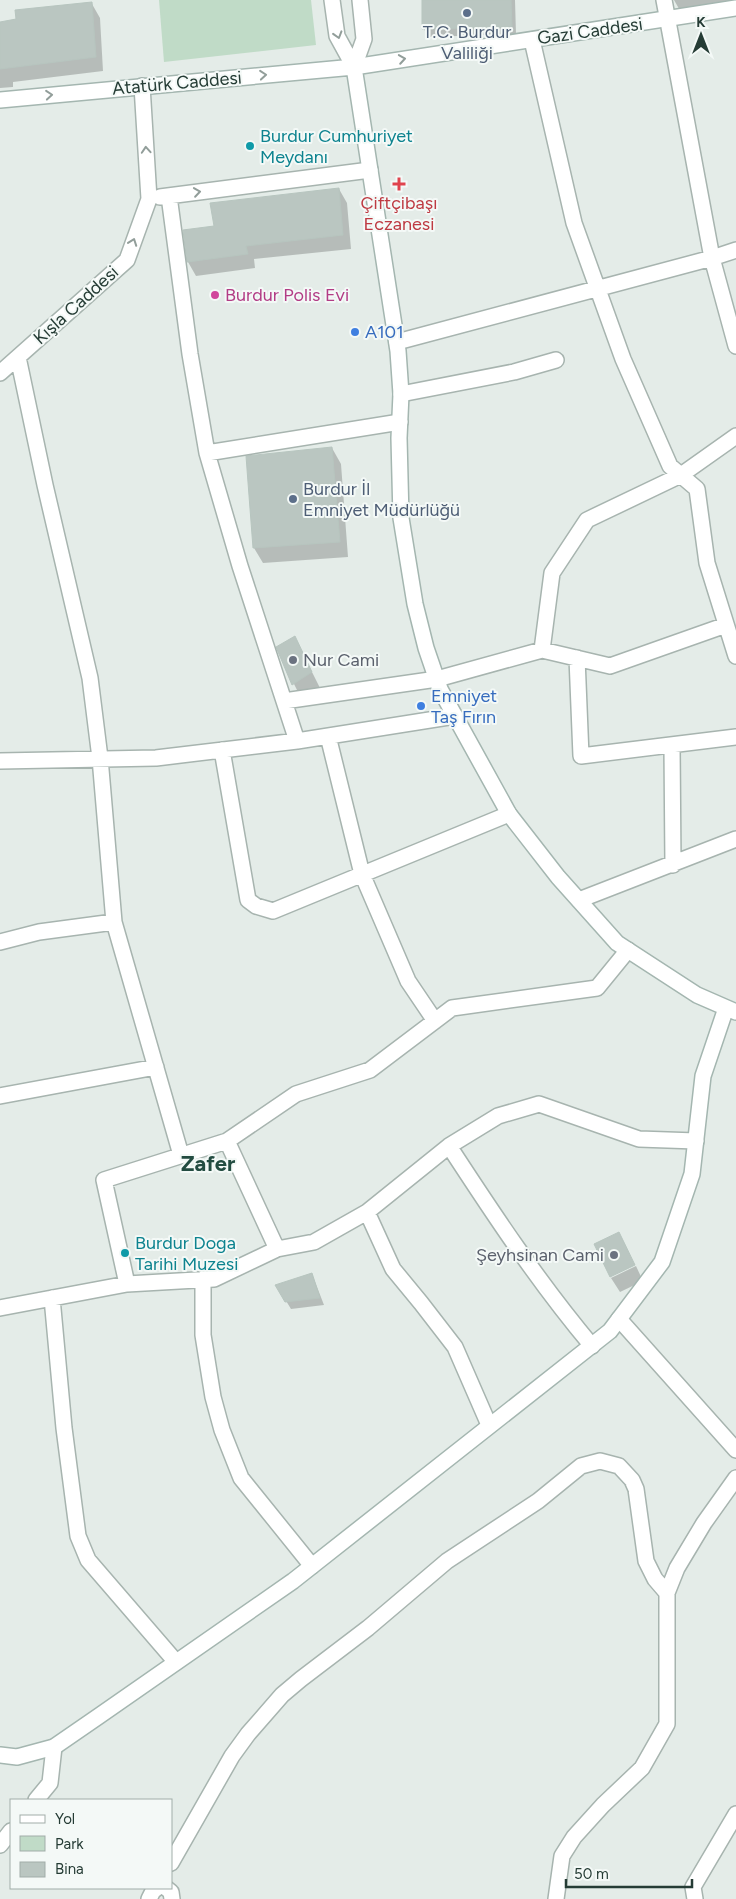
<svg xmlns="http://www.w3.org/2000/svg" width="736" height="1899" viewBox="0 0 736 1899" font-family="Figtree,sans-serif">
<rect width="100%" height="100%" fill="#e4ece8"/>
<path fill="#c0dbc7" d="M159 0H311L316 45 164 62Z"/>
<path fill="#0003" d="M423 0H515L516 34 428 37 424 29Z
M674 0H736V13L682 14Z
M92 4 100 18 103 71 13 82V87L0 88V23Z
M339 189 347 203 351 249 254 259 255 268 196 276 188 262 185 231 215 227Z
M332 448 341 464 348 557 263 563 254 548Z
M295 638 320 688 302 700 294 684 278 647Z
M636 1266 643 1281 620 1292 611 1278Z
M312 1274 324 1305 291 1309 277 1286Z"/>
<path fill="#bac6c1" stroke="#b7c5bf" d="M422 0H511L512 27 422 29Z
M92 2 96 57 0 69V22L16 19 15 10Z
M339 188 343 235 246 246 248 254 187 262 183 230 214 226 210 203Z
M332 447 340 542 253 548 246 456Z
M295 636 312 672 292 685 276 647Z
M619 1232 635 1265 610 1277 594 1244Z
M312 1273 320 1298 285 1302 275 1285Z"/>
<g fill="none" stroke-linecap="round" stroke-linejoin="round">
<g stroke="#a7b4af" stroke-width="18">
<path id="minor" d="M332 0 337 36 354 67
M664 0 712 258 736 346
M532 40 574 223 623 359 670 466 697 489 707 563 736 656
M354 67 364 39 360 0
M169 196 190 354 207 453 240 566 297 741
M160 197 370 170
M397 342 712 258 736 250
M18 357 45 485 90 678 100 758 114 922 181 1155
M0 373 127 260 149 199 142 86
M401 394 514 372 556 360
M207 453 400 422
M542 650 552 573 587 520 681 475 736 436
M577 658 581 756 736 737
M284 701 437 679 542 650 610 666 726 625
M328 736 362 874 408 981 435 1021
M672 746 673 865
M222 750 248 900 256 906 273 911 509 814
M0 761 156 758 297 741 455 716
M579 900 736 839
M0 942 39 932 114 922
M0 1096 156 1067
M227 1141 296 1094 370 1070 452 1008 597 988 628 950
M449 1146C494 1215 539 1283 592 1346
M367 1212 393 1269 421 1303 455 1347 489 1425
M203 1279V1335L213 1397 222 1430 241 1478 312 1566
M127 1284 104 1180 227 1141 277 1249
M52 1298 64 1428 78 1536 88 1560 176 1662
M0 1308 127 1284 214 1279 277 1249 314 1242 367 1212 449 1146 498 1116 539 1104 639 1139 696 1141
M619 1319 736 1450
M36 1800 50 1783 54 1747
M0 1845 11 1831
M171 1863 232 1756 248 1734 282 1695 301 1679 368 1628 447 1561 538 1501 581 1466 600 1461 619 1466 632 1480 636 1489 646 1561 655 1579 667 1593
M166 1888 171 1892 172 1899
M149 1899 153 1891 157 1888
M556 1899 562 1856 574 1837 603 1805 642 1768 667 1724V1593L677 1568 704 1523 736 1478
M695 1899 693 1887 736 1814"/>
</g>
<g stroke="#a4b6b0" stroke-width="18">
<path id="secondary" d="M354 67 398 351 401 394 399 438 401 518 415 604 426 648 440 689 509 814 558 877 617 943 697 995 736 1012
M0 100 354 67 736 8
M0 1755 17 1757 54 1747 99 1716 293 1581 610 1331 662 1262 692 1174 703 1076 726 1008"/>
</g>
<use href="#minor" stroke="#fff" stroke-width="15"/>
<use href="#secondary" stroke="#fff" stroke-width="15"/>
</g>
<defs><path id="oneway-chevron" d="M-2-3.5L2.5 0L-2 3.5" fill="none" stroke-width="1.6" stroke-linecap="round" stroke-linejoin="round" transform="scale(1.25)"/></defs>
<g stroke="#929e9a">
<use href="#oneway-chevron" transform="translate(338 35) rotate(73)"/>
<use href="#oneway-chevron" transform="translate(402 59) rotate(-9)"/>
<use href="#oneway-chevron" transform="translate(263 75) rotate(-5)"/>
<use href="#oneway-chevron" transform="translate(49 95) rotate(-5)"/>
<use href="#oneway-chevron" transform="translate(146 150) rotate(-94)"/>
<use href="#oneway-chevron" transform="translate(197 192) rotate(-8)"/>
<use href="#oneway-chevron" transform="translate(133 242) rotate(-70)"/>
</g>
<g fill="#5c6f8a" stroke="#f4f9f7" stroke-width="2">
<circle cx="467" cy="13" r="5"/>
<circle cx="293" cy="499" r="5"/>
</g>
<g fill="#0f9aa8" stroke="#f4f9f7" stroke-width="2">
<circle cx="250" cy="146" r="5"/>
<circle cx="125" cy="1253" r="5"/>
</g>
<path fill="#e0444e" stroke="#f4f9f7" stroke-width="2" d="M396.5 176.5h5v5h5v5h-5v5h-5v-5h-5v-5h5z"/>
<circle fill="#d1479c" stroke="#f4f9f7" stroke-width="2" cx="215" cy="295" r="5"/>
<g fill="#3f7fe0" stroke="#f4f9f7" stroke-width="2">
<circle cx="355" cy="332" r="5"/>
<circle cx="421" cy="706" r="5"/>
</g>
<g fill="#6b7280" stroke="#f4f9f7" stroke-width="2">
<circle cx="293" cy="660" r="5"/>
<circle cx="614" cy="1255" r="5"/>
</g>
<g text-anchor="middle" stroke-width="4" stroke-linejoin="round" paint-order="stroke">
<g font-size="18" fill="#253c35" stroke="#f4f9f7">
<text transform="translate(590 31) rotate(-8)" y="6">Gazi Caddesi</text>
<text transform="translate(177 83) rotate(-5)" y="6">Atatürk Caddesi</text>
<text transform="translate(76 305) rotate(-42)" y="6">Kışla Caddesi</text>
</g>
<g font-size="18" fill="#4e5e75" stroke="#f4f9f7">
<text x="467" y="38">T.C. Burdur<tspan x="467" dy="21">Valiliği</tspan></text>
<text x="303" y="495" text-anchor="start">Burdur İl<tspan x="303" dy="21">Emniyet Müdürlüğü</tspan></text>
</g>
<g font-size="18" fill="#0d838f" stroke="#f4f9f7" text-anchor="start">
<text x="260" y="142">Burdur Cumhuriyet<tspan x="260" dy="21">Meydanı</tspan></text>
<text x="135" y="1249">Burdur Doga<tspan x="135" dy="21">Tarihi Muzesi</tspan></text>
</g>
<g font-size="18" fill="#be3a42" stroke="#f4f9f7">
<text x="399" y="209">Çiftçibaşı<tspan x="399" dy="21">Eczanesi</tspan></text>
</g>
<g font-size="18" fill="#b23c85" stroke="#f4f9f7" text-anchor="start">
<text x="225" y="301">Burdur Polis Evi</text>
</g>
<g font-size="18" fill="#366cbe" stroke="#f4f9f7" text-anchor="start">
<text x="365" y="338">A101</text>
<text x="431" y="702">Emniyet<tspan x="431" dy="21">Taş Fırın</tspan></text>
</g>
<g font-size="18" fill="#5b616d" stroke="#f4f9f7" text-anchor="start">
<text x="303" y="666">Nur Cami</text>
<text x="604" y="1261" text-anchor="end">Şeyhsinan Cami</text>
</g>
<g font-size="22" font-weight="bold" fill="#234c41" stroke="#f4f9f7">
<text x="208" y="1171">Zafer</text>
</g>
</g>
<rect x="10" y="1799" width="162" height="90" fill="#f4f9f7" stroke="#a1ada9"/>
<rect x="20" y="1815" width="25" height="8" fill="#ffffff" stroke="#a1ada9"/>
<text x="55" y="1824" font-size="15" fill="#253c35">Yol</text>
<rect x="20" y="1836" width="25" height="15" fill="#c0dbc7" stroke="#a1ada9"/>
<text x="55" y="1849" font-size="15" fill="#253c35">Park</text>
<rect x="20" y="1862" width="25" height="15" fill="#bac6c1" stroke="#a1ada9"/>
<text x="55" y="1874" font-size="15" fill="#253c35">Bina</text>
<g transform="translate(701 35)" stroke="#f4f9f7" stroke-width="4" paint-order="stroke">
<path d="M0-4L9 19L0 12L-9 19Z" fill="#253c35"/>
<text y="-8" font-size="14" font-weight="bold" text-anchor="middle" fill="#253c35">K</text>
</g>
<path d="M566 1879v8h126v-8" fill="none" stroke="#253c35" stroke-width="2.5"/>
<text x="574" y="1879" font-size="15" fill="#253c35" stroke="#f4f9f7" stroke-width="4" paint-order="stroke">50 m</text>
</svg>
